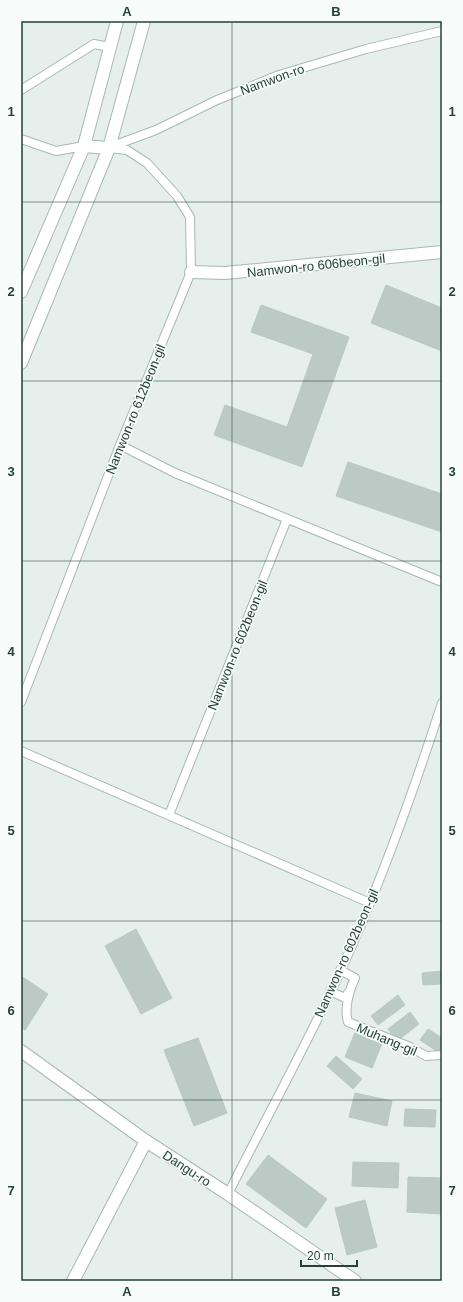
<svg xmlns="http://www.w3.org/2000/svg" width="463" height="1302" viewBox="0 0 463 1302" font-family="Arial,sans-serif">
<rect width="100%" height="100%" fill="#e6efeb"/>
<path fill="#bbcac4" stroke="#b8c9c2" d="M386 285 442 308V351L371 323Z
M261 305 349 337 302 467 214 435 225 405 287 427 313 354 251 332Z
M348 462 442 494V532L336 496Z
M136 929 172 998 141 1014 105 946Z
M442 971V984L423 985 422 973Z
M21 976 48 994 25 1030 21 1028Z
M398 995 405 1005 378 1025 371 1016Z
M410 1012 419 1024 397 1041 388 1029Z
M428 1029 442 1038V1046L438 1052 420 1040Z
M356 1030 383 1041 372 1068 345 1057Z
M198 1038 227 1113 194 1126 164 1050Z
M336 1056 362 1079 353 1089 327 1066Z
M355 1093 392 1101 387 1126 349 1117Z
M405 1109 436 1110 435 1127 404 1126Z
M268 1155 327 1199 306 1228 246 1184Z
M353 1162 399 1163 398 1188 352 1186Z
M408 1177 442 1178V1214L407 1212Z
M365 1200 377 1247 347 1255 335 1208Z"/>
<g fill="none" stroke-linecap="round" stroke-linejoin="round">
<g stroke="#a8b8b2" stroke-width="10">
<path id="service" d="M21 90 94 44 110 47
M21 139 56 151 84 146
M110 147 156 130 217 100 279 75 366 49 442 31
M120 445 175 473 442 582
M21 702 120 445 191 272 190 217 177 196 147 163 127 150 109 148
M21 751 370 903
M169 815 287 519
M340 970 355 978C349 990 344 1009 348 1022L410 1047 426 1056 442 1055
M330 991 345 998 348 993
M228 1194C276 1098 330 1003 370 903 397 837 420 771 442 703"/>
</g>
<g stroke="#a8b8b2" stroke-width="14">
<path id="minor" d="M84 146 109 148
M191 272 225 273 442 252
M73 1281 146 1141"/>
</g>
<g stroke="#a8b8b2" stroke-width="14">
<path id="tertiary" d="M21 292 84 146 117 21
M21 363 109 148 144 21
M21 1051 146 1141 228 1194 355 1281"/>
</g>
<use href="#service" stroke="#fff" stroke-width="8"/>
<use href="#minor" stroke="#fff" stroke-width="12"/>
<use href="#tertiary" stroke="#fff" stroke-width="12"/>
</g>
<path fill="none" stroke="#24423a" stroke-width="1" stroke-opacity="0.55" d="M232 21V1281M21 202H442M21 381H442M21 561H442M21 741H442M21 921H442M21 1100H442"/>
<g text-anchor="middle" stroke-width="3.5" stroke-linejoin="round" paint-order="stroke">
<g font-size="13" fill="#24423a" stroke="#f7fbf9">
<text transform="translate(272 79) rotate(-20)" y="5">Namwon-ro</text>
<text transform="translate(316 265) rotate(-6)" y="5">Namwon-ro 606beon-gil</text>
<text transform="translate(135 409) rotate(-68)" y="5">Namwon-ro 612beon-gil</text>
<text transform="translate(237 645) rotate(-68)" y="5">Namwon-ro 602beon-gil</text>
<text transform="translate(346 953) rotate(-66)" y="5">Namwon-ro 602beon-gil</text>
<text transform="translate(387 1039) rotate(23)" y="5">Muhang-gil</text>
<text transform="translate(187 1168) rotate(33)" y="5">Dangu-ro</text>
</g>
</g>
<rect width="463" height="1302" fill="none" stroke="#f7fbf9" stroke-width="44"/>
<path d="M301 1260v6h56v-6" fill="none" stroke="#24423a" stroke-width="2"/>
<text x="307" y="1260" font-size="12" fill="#24423a" stroke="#f7fbf9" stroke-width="3" paint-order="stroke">20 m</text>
<rect x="22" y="22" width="419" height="1258" fill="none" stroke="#24423a" stroke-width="1.5"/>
<g font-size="13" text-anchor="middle" font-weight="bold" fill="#24423a">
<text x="127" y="16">A</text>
<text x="336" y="16">B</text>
<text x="11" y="116">1</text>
<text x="452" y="116">1</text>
<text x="11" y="296">2</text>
<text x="452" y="296">2</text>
<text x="11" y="476">3</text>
<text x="452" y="476">3</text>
<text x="11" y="656">4</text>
<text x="452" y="656">4</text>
<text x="11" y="835">5</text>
<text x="452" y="835">5</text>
<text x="11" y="1015">6</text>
<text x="452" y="1015">6</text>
<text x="11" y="1195">7</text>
<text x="452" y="1195">7</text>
<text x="127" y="1296">A</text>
<text x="336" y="1296">B</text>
</g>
</svg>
